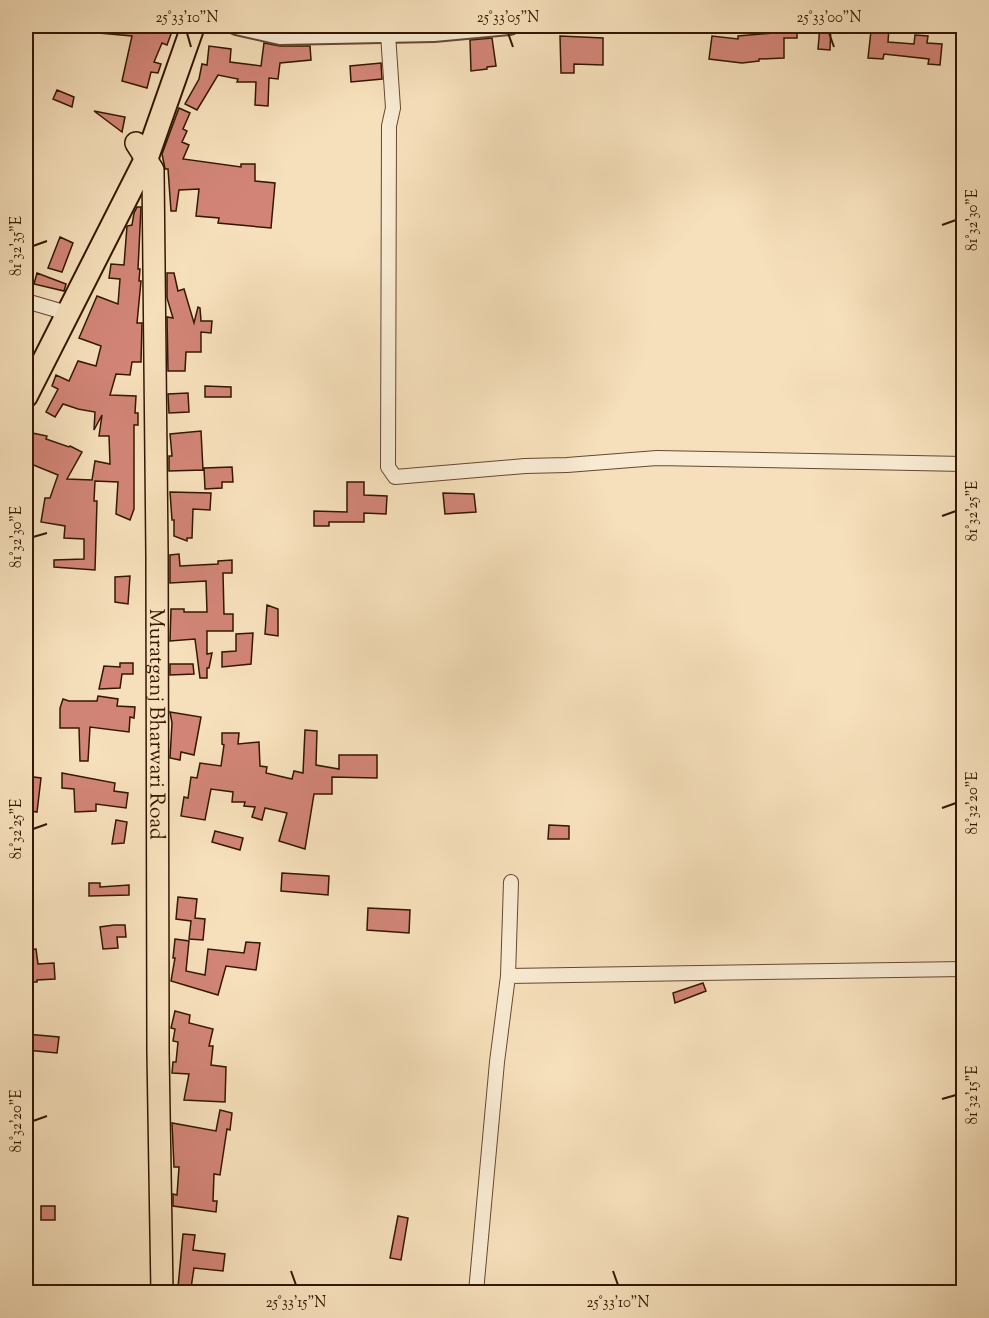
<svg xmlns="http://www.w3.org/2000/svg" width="989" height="1318" viewBox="0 0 989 1318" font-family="'Sorts Mill Goudy',serif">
<rect width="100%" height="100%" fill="#f6e0bb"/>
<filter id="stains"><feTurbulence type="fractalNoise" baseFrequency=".00333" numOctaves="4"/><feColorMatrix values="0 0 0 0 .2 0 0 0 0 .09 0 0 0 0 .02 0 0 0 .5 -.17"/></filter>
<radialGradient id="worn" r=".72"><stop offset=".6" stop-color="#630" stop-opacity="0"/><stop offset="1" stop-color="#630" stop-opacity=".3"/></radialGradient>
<path fill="#d28577" stroke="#341701" stroke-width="1.5" d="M99 26H174L167 45 162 43 154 62 161 64 158 73 151 72 147 88 122 81 132 36 99 33Z
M820 26H831L830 50 818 49Z
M878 27 889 28 888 42 914 44 915 35 928 36 927 43 942 44 940 65 928 64 929 59 884 54 883 59 868 58 871 31H878Z
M773 28H797V38H784V58L759 59V61L742 63 709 59 712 36 738 39V36L773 33Z
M560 36 603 38V65L574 64V73H561Z
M492 38 496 66 487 67V69L471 71 470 40Z
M264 43 280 46H310L311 60 280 63 278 79 269 78 268 106 255 105 256 82H237L238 79 218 75 197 110 185 104 199 79 202 64 207 65 209 46 231 49 230 62 261 66Z
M381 63 382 79 351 82 350 66Z
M57 90 74 97 72 107 53 99Z
M179 108 190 113 183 129 187 131 182 142 189 145 183 159 241 167V164H255V181L275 183 271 228 218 223 219 218 196 216 199 189 179 190 176 211H171L168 169H165L162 154Z
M94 111 125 117 122 132Z
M137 207H141L138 269H140L139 281H141L137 323H142L141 362H132L130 375 116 374 110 395 136 396 135 413H138V425H134V509L130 520 116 514 118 482 95 481 94 501H97L95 570 54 567V560L84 559V539L64 538 65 526 41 522 45 498H50L58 475 31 464 33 451H29L32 433 47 436 46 439 69 447 70 446 82 452 67 479 92 480 95 461 110 464 109 436H99L102 415 94 430 95 412 78 409 63 404 55 417 46 412 58 389 52 386 56 375 69 381 78 361 96 366 101 346 79 338 97 296 118 304 120 279 109 278 111 264 124 265 127 226 132 225 134 213Z
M60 237 73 243 62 272 48 268Z
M37 273 66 284 64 291 34 284Z
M167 273H174L178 291 184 289 194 323 198 307 200 308 201 321H212L211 333 201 332V352H186L185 371H168L167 317 173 318 167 298Z
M205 386 231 387V397H205Z
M188 393 189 412 169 413 168 394Z
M201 431 203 470 169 471V456H172L170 434Z
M232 467 233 482H222V488L205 489 204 468Z
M347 482H364V495L387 496 386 514 364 513V522H329V526H314V511L347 512Z
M170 492 211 493 210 510 193 509 192 538H187V541L174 536V520H172Z
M443 493 474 494 476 512 445 514Z
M179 554 180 566 218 564V561L232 560V573H223L224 614H233V631H207V654L212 653 209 668H207V678H200L195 639 170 641 171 609H184V612H207L206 581 170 583V555Z
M130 576 128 604 115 602V577Z
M267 605 278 609V636L265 634Z
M253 633 251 664 222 667V652L236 651V634Z
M120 663H133V674H122L120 688 99 689 104 666 120 667Z
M170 664H193L194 674 170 675Z
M98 696 118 699 117 706 135 707 134 718 130 717 129 732 90 727 88 761H80L79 728H60V708L63 699 69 701H97Z
M170 712 201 717 194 755 181 752 180 760 170 758 172 723Z
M305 730 317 731 316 765 339 769V755H377V778L332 777V794H314L305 849 279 841 287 813 265 808 262 820 252 817 255 807 244 806 245 802H232L233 792 211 789 205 820 181 816 184 797 188 798 191 777 197 778 200 763 221 766 224 745 222 744V733H239L238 744 259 742 260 766 267 767 266 773 292 779 294 771 303 773Z
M62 773 115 783 114 791 128 793 126 808 96 804V811L75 812 74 789 62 788Z
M26 776 41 778 37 812 26 810Z
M116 820 127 822 124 843 112 844Z
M549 825 569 826V839H548Z
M215 831 243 838 240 850 212 842Z
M282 873 329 876 328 895 281 891Z
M89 883H100V887L129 885V895L89 896Z
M178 897 197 899 195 918 205 919 203 940 189 939 191 921 176 919Z
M368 908 410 910 409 933 367 930Z
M114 925H125L126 937H117L118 948 103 949 100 927Z
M175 939 189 941 186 971 205 975 208 949 244 953 246 942 260 943 256 970 226 966 218 995 171 981 175 958H173Z
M36 949 38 964 54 963 55 979 37 980V982H26V950Z
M703 983 706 991 675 1003 673 993Z
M175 1011 190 1015 189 1023 213 1029 209 1046H213L211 1065 226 1067 225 1102 184 1100 189 1074 172 1073 173 1062H176L178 1042 173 1041 175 1029 171 1028Z
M26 1034 59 1037 57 1053 26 1050Z
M220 1110 232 1113 230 1130 227 1129 220 1175 214 1174 213 1201H217L216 1212 173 1206V1194L177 1195 179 1167H174L172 1123 216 1131Z
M41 1206H55V1220H41Z
M398 1216 408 1218 401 1260 390 1258Z
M183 1234 195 1235 193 1250 225 1254 223 1271 194 1268 191 1288 178 1287Z"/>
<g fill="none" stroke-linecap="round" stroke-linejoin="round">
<g stroke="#644930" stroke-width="16">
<path id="minor" d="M388 34 393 108 389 126 388 467 395 477 525 466 567 465 657 458 964 464
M26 301 67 313
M508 976 964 969
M476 1292 497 1062 508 976 511 882"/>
</g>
<g stroke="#644930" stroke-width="20">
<path id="tertiary" d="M236 26 280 36 434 33 510 26"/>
</g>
<g stroke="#341701" stroke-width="24">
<g id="primary">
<path id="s1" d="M136 143 153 170 157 554 158 1052 162 1292"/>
</g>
</g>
<g stroke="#341701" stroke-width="26">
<path id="trunk" d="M26 396 147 157 193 26"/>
</g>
<use href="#minor" stroke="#f9ebd3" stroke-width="14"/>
<use href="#tertiary" stroke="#f9ebd3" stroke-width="16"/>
<use href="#primary" stroke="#f6e0bb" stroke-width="21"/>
<use href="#trunk" stroke="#f6e0bb" stroke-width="22"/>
</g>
<path fill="none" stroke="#341701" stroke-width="2" d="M187 33 191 47M508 33 513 47M829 33 834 47M942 225 956 220M33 246 47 241M942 516 956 511M33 537 47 533M942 808 956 803M33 829 47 824M942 1099 956 1095M33 1121 47 1116M291 1271 296 1285M613 1271 618 1285"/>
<g text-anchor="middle" stroke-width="4.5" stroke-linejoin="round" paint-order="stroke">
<g font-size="21" fill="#341701" stroke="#f9ebd3">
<text dy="7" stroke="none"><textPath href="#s1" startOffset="586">Muratganj Bharwari Road</textPath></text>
</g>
</g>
<rect width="989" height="1318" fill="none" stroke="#f6e0bb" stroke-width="66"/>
<rect x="33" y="33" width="923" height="1252" fill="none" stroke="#341701" stroke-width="2"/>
<g font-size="15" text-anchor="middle" fill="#341701">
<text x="187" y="22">25°33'10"N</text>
<text x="508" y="22">25°33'05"N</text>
<text x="829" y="22">25°33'00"N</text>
<text transform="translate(972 220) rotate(-90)" y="5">81°32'30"E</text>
<text transform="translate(16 246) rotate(-90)" y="5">81°32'35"E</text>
<text transform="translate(972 511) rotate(-90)" y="5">81°32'25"E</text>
<text transform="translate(16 537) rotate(-90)" y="5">81°32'30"E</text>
<text transform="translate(972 803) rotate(-90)" y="5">81°32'20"E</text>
<text transform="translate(16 829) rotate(-90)" y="5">81°32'25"E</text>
<text transform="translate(972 1095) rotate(-90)" y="5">81°32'15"E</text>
<text transform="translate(16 1121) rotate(-90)" y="5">81°32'20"E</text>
<text x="296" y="1307">25°33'15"N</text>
<text x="618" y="1307">25°33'10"N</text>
</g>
<rect width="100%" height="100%" filter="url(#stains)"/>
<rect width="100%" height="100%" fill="url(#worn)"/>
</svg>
